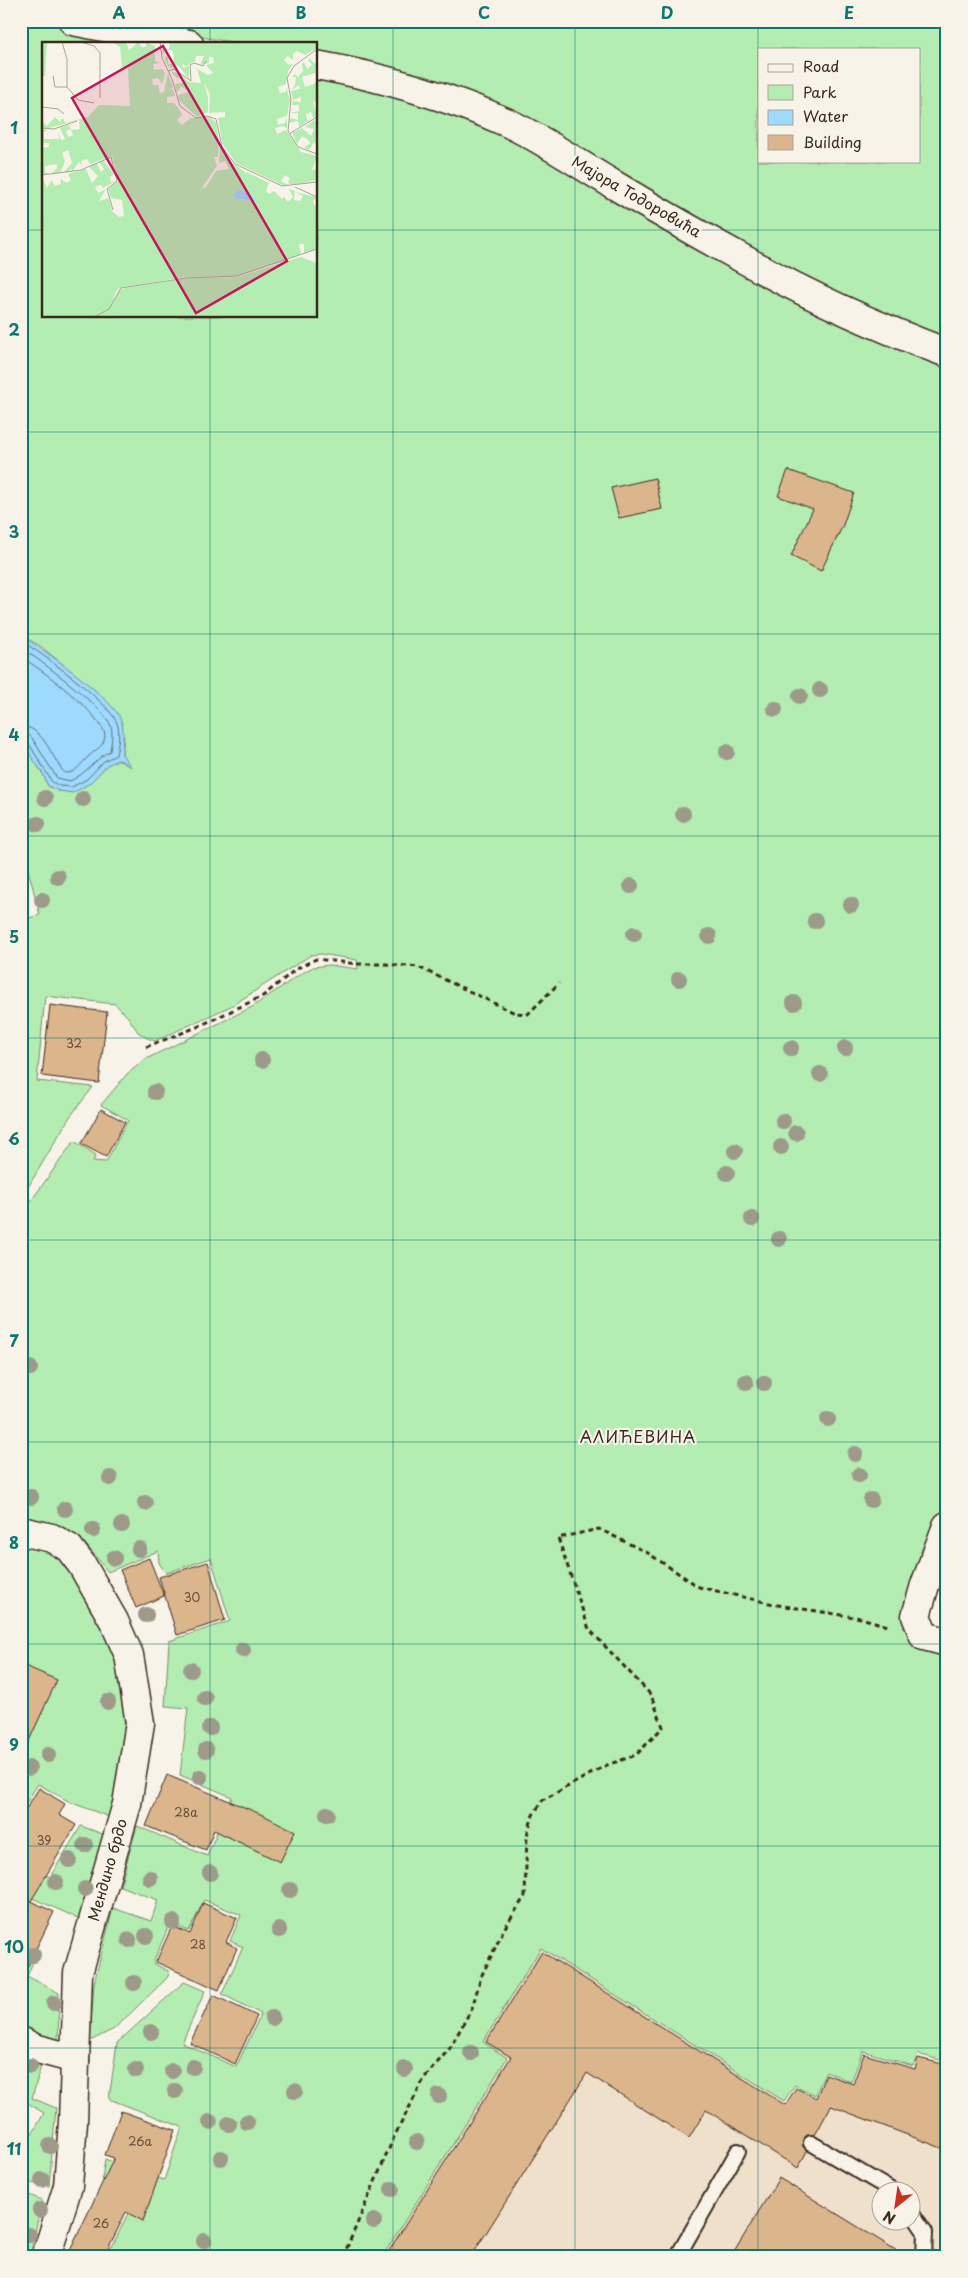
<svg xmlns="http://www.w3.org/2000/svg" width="968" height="2278" viewBox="0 0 968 2278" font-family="'Playpen Sans',sans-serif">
<rect width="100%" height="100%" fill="#f7f3e8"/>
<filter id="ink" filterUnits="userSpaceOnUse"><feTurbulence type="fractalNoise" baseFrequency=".02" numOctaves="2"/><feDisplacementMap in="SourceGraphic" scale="10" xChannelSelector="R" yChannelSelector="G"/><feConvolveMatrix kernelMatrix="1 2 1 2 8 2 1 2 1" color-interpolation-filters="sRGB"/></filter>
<g filter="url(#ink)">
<path fill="#efe0cc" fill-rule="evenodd" d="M541 1948 787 2103 796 2088 816 2098 826 2074 853 2084 864 2054 915 2069 918 2058 947 2065V2257H382L507 2058 482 2042ZM880 2190H910V2220H880Z"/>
<path fill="#b3edb1" stroke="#778c68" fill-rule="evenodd" d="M21 21H41L151 44H44V316H316V72L475 115 947 361V1500L904 1616 947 1650V2062L918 2054 913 2066 863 2051 851 2082 826 2071 815 2095 795 2085 784 2101 541 1948 483 2042 507 2058 382 2257H107L136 2197 102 2179 105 2159 164 2180 182 2127 109 2099 117 2043 184 1982 205 1991 182 2043 236 2067 261 2014 222 1994 243 1947 230 1941 241 1915 204 1900 189 1931 170 1923 153 1963 170 1972 167 1978 114 2029 90 2041 94 1983 113 1908 151 1921 158 1900 120 1886 137 1826 207 1856 232 1797 180 1775 188 1708 165 1706 169 1641 230 1621 211 1558 166 1573 159 1563 158 1551 108 1572C77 1532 72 1525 21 1516V1215L74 1141 96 1155 93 1161 106 1162 128 1120 101 1105 127 1074 146 1059 252 1007 299 975 313 967 329 965 358 969 357 960 321 954 311 955 233 1005 155 1041 147 1038 138 1032 128 1017 115 1004 45 996 37 1081 93 1087 69 1118 21 1199V920L40 915 27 866 21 867V741L43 774 48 786 59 791 73 792 90 783 107 765 118 760 129 766 122 755 124 737 95 690 40 646 21 635Z
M108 21H947V344L871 315 577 155 316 59V44H242ZM759 49H919V161H759Z
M21 1543 55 1553 76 1571 116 1657 125 1715 126 1738 112 1818 70 1802 38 1784 26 1803 21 1801Z
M81 1826 105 1835 82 1920 21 1893V1861L50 1877Z
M21 1945 37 1953 27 1976 59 1993 58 2046 30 2040 21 2026Z
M21 2062H42L32 2098 56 2108 49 2186 30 2183 21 2178V2154L44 2113 21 2099Z
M29 2195 42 2200 30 2257 21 2254V2209Z"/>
<path fill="#9ed9fe" stroke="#7693a4" d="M21 636C41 647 115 700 121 720 125 732 122 743 122 754L131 767 122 761 118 760 107 765 90 783 73 793 59 791 48 786 43 774 21 741Z"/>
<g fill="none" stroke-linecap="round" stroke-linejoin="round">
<path stroke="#637078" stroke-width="1" d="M21 641C42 653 107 701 116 721 121 730 118 745 116 755L104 761 87 779 72 787 60 786 52 782 28 742 21 739
M21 648C39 659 103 707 110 724 114 732 111 743 110 751 95 759 86 774 70 781L57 778 32 738 28 734 21 733
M21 657C39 667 105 717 105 736 104 747 96 749 89 756 81 763 76 774 65 773 51 759 45 727 21 726"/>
</g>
<path fill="#dbb58c" stroke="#3b2a1e" d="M788 470 854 493 843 525 821 571 791 556 813 509 778 496Z
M655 478 662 509 619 518 611 488Z
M50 1005 107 1012 99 1083 42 1076Z
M101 1109 125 1122 106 1157 81 1144Z
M149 1558 164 1596 136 1608 120 1570Z
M208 1562 225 1620 177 1635 159 1577Z
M21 1664 57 1680 21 1758Z
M167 1775 263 1815 295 1831 280 1862 214 1830 206 1850 146 1826Z
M39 1788 65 1804 59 1815 76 1825 31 1901 54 1912 21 1980V1817Z
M203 1903 237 1918 226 1942 237 1948 219 1990 156 1962 172 1926 190 1934Z
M542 1952 785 2105 796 2088 816 2098 826 2074 853 2084 864 2054 915 2069 918 2058 947 2065V2150L831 2106 815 2135H807L803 2139V2147L807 2151 798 2168 706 2110 689 2138 587 2073 471 2257H385L511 2057 486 2042Z
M213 1995 257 2016 235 2064 190 2043Z
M121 2111 175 2130 143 2221 126 2212 104 2257H67L114 2158 105 2155Z
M779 2178 907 2257H731Z"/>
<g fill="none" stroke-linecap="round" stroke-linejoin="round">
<g stroke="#3b2a1e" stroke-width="18">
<path id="service" d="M811 2143 891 2190
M910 2210 925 2232 924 2257
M677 2257 738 2151"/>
</g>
<g stroke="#3b2a1e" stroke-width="31">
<path id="minor" d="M73 21 189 44
M316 65C378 76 451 97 508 123 546 141 580 165 616 186 659 212 703 237 747 261 812 298 878 327 947 353
M947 1526 925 1585 916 1616 924 1636 947 1642
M21 2041 34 2048 75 2059"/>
</g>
<g stroke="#3b2a1e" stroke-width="31">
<path id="tertiary" d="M21 1531 52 1538 69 1548 82 1565 114 1621 129 1655 140 1723 127 1804 78 1973 73 2122 68 2186 46 2257"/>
</g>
<path stroke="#3b2a1e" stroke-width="3" stroke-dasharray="5 4" stroke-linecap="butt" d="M146 1047 197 1027 263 996 296 969 316 959 358 964H385L418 967 515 1013 528 1014 559 983
M343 2257 394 2137 425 2077 450 2048 472 2008 481 1977 504 1929 525 1896 527 1835 533 1815 543 1800 607 1765 636 1755 663 1727 651 1695 589 1629 558 1538 599 1529 648 1553 699 1587 778 1605 861 1618 888 1626"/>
<use href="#service" stroke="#f7f3e8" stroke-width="14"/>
<use href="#minor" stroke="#f7f3e8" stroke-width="28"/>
<use href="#tertiary" stroke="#f7f3e8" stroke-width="28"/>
</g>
<g fill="#9d9a89">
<circle cx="820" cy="690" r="8"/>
<circle cx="800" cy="696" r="8"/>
<circle cx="775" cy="709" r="8"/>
<circle cx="727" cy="752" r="8"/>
<circle cx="45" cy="798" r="8"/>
<circle cx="83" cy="799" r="8"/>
<circle cx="683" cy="814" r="8"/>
<circle cx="38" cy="824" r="8"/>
<circle cx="58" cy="877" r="8"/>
<circle cx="631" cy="886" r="8"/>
<circle cx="42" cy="900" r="8"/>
<circle cx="851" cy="905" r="8"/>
<circle cx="815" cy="921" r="8"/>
<circle cx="634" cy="934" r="8"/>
<circle cx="709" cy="936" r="8"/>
<circle cx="679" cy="979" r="8"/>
<circle cx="794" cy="1003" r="8"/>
<circle cx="791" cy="1048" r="8"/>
<circle cx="845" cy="1048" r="8"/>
<circle cx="262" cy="1060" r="8"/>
<circle cx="820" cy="1074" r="8"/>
<circle cx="155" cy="1092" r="8"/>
<circle cx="783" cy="1121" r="8"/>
<circle cx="796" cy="1133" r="8"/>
<circle cx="781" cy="1147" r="8"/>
<circle cx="735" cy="1151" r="8"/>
<circle cx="727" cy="1173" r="8"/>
<circle cx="752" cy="1219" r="8"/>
<circle cx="779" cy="1239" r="8"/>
<circle cx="30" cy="1368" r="8"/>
<circle cx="746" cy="1382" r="8"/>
<circle cx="764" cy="1383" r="8"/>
<circle cx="828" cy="1419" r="8"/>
<circle cx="855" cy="1454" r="8"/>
<circle cx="859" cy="1475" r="8"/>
<circle cx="110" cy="1478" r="8"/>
<circle cx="31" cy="1497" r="8"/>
<circle cx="871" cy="1500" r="8"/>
<circle cx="145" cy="1503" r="8"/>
<circle cx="65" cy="1509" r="8"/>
<circle cx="122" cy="1525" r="8"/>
<circle cx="93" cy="1530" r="8"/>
<circle cx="139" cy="1549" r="8"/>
<circle cx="114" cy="1558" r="8"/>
<circle cx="146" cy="1615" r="8"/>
<circle cx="243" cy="1650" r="8"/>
<circle cx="191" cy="1670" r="8"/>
<circle cx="205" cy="1698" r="8"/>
<circle cx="108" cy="1702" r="8"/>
<circle cx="210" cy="1728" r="8"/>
<circle cx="206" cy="1750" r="8"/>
<circle cx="48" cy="1755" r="8"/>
<circle cx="29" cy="1768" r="8"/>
<circle cx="200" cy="1777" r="8"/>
<circle cx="327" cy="1814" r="8"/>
<circle cx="85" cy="1845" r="8"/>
<circle cx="69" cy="1860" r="8"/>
<circle cx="210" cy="1873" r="8"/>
<circle cx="150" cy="1878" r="8"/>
<circle cx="56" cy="1882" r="8"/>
<circle cx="85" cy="1889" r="8"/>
<circle cx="290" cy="1890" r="8"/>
<circle cx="173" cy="1922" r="8"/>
<circle cx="279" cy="1930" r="8"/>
<circle cx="146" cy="1936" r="8"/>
<circle cx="129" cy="1940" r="8"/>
<circle cx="33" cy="1955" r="8"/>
<circle cx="134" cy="1983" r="8"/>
<circle cx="54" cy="2003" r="8"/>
<circle cx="272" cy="2018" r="8"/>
<circle cx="151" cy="2032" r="8"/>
<circle cx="471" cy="2053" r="8"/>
<circle cx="30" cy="2066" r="8"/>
<circle cx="193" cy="2067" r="8"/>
<circle cx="405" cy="2069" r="8"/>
<circle cx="136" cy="2070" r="8"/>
<circle cx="172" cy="2071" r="8"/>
<circle cx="175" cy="2091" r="8"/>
<circle cx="295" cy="2091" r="8"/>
<circle cx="439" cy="2096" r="8"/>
<circle cx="210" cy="2122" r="8"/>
<circle cx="247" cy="2122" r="8"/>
<circle cx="229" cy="2124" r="8"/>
<circle cx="417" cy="2142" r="8"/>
<circle cx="50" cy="2146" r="8"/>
<circle cx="221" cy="2158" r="8"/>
<circle cx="42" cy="2180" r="8"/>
<circle cx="392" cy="2189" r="8"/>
<circle cx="40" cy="2210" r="8"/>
<circle cx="374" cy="2221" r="8"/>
<circle cx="29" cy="2235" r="8"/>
<circle cx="204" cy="2241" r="8"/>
</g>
</g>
<path fill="none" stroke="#0f766e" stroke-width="1" stroke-opacity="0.55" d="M210 21V44M393 21V2257M575 21V2257M758 21V2257M21 230H44M316 230H947M210 316V2257M21 432H947M21 634H947M21 836H947M21 1038H947M21 1240H947M21 1442H947M21 1644H947M21 1846H947M21 2048H947"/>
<g text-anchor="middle" stroke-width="4.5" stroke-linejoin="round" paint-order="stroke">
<g font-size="12" fill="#634d3a">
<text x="74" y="1048">32</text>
<text x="192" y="1602">30</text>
<text x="186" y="1817">28a</text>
<text x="44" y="1845">39</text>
<text x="198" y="1949">28</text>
<text x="140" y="2146">26a</text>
<text x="101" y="2228">26</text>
</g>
<g font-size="15" fill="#3b2a1e" stroke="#f7f3e8">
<text transform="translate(636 197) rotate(30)" y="5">Мајора Тодоровића</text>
<text transform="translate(108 1870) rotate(-74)" y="5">Мендино брдо</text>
</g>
<g font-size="16" letter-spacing="1" fill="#3b2a1e" stroke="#f7f3e8">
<text x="638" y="1443">АЛИЋЕВИНА</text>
</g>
</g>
<g transform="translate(42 42)">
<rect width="275" height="275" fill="#f7f3e8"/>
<path d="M0 0H5L3 34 0 33ZM70 0H84L87 8 97 0 99 5H104V0L113 4V19L118 21 111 22 112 28 121 27 123 32 120 42 116 36 110 37 111 43H116L118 51 122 50 126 31 131 45 127 48 131 47 133 54 125 55V61H132L137 67 140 73 135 78 140 83 149 76 167 75 174 80 177 102 176 115H172L175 124 159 147 164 145 174 129 187 127 183 119 177 121 178 105 186 118 203 130V133L204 130 227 141 224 149 227 152 232 149 240 157 244 153 242 155 246 160 251 155 247 147 253 149 252 158 258 159 261 154 253 150 275 155 271 159 272 163H275V207L262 211V202H257L259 211 256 214 194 234 143 235 78 246 74 249 70 263 76 249 83 246 146 236 195 235 259 215 275 221V275H0V134L5 146 10 138 12 144 19 142 18 137 25 141 29 138 26 132 44 127 50 141 56 134 47 125 55 121 59 130 62 127 57 120 61 118 72 132 68 135 69 140 74 139 61 146 59 143 53 145 56 151 64 147 57 159 67 156 70 169 77 175 82 174 80 158 69 156 66 147 76 139 70 114 48 122 45 117 39 119 40 124 37 120 30 130 29 126 27 130 21 131 30 121 26 108 20 111 23 119 18 131 9 132 15 126V122L3 124V130L7 132H0V106L7 105V101H1V87L6 88 2 90V97H17L16 91 19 98 23 97 18 86 27 83 29 87 24 89 26 95 31 93 29 88 38 87 37 78 7 86H0V80L5 84 13 75 18 80 21 76 23 81 46 75 57 63 88 64 86 25H80L78 5ZM198 147 213 156 212 159 195 157 192 154ZM128 0H275V6L263 13 255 9 251 12V18L246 14 242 18 247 23 251 22 246 29 244 42 236 45 238 51 244 50V45L248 58 245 74 235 77 236 83 243 81 245 76V86L241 84 233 86 235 92 244 88 259 110 275 114 270 128 275 127V138L252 143 246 141 248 136 243 133 239 139 248 144 240 143 194 121 180 101 176 76 183 75V70L167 71 168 52 162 41 166 55V70L155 75 137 58 136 53 147 50 139 44 135 51 133 42 142 41V36H135L128 29 138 32 147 40 159 41 155 27 166 33 171 31 164 23 172 21 171 15H167V21L158 23 162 14H154L153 19 144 24 140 22 141 26 147 24V37L136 23 129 26 125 23 122 15 126 14V22H131L132 14 130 8H123L121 13 119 7H127ZM271 14 268 17 273 22 275 20 273 31 260 35 263 45 274 41 275 59 271 60 275 74 271 76 269 70 264 72 265 78 269 77 257 85 256 79 247 81 248 76 256 78V71H248L257 69V63H250L251 59 259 60V55L251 58 249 49 258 47 257 43 249 48 253 43 254 35H250L253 32 256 35 261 29 260 22 262 20 265 27 270 23 266 18ZM272 78 275 80V102L272 100 267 108 262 106 268 101 266 98 260 94 255 102 250 91 260 86 269 94 272 87 263 85Z" fill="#b3edb1" fill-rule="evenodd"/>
<path d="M198 147 213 156V159L195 157 191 153Z" fill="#9ed9fe"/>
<path fill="none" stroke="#aca397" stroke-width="1" d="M39 0 52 4 58 11V56M118 0 120 16 130 37 138 64 154 76 165 74 174 77 180 105 193 122 240 144 275 140M275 7 252 24 245 36 249 57 246 89 256 105 275 112M126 29 132 27 149 39 148 23 152 21 161 24 164 19M11 34 13 45H25V17L20 0M25 45 36 58 52 61M0 65 16 67 22 72M0 86 12 87 35 79M247 92 275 75M0 133 39 128 69 115 75 139 65 147 71 168M253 145 275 155M52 275 67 267 79 246 144 236 195 234 275 207"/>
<path fill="#c2185b" fill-opacity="0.15" stroke="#c2185b" stroke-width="2.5" d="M121 4 245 219 154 271 30 56Z"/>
<rect width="275" height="275" fill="none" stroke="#3b2a1e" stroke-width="2.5"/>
</g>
<rect width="968" height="2278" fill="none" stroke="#f7f3e8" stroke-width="55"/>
<rect x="758" y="48" width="162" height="115" fill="#f7f3e8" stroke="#aca397"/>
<rect x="768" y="64" width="25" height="8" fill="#f7f3e8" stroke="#aca397"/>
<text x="803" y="72" font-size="15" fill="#3b2a1e">Road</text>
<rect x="768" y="85" width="25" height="15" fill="#b3edb1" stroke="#aca397"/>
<text x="803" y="98" font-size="15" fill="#3b2a1e">Park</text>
<rect x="768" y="110" width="25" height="15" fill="#9ed9fe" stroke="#aca397"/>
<text x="803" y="122" font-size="15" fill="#3b2a1e">Water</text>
<rect x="768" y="135" width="25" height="15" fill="#dbb58c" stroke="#aca397"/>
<text x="803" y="148" font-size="15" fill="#3b2a1e">Building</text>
<g transform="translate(896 2206) rotate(210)"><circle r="24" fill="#f7f3e8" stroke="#aca397"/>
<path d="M0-4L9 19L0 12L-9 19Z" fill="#c8321e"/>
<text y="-8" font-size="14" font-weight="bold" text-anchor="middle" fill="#3b2a1e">N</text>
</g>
<rect x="28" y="28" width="912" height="2222" fill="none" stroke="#0f766e" stroke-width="2"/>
<g font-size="16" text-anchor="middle" font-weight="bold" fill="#0f766e">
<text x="119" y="19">A</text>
<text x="301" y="19">B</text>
<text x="484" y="19">C</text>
<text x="667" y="19">D</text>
<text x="849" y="19">E</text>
<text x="14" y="134">1</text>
<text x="14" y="336">2</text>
<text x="14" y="538">3</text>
<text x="14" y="741">4</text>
<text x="14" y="943">5</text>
<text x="14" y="1145">6</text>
<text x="14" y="1347">7</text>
<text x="14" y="1549">8</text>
<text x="14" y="1751">9</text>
<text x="14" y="1953">10</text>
<text x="14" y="2155">11</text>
</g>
</svg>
